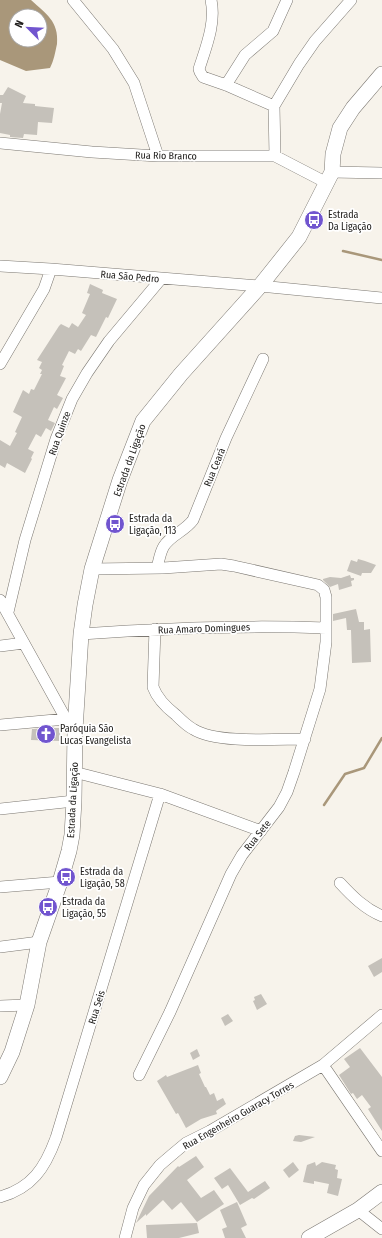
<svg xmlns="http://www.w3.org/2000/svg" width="382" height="1238" viewBox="0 0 382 1238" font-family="'Fira Sans Condensed',sans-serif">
<rect width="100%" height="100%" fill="#f7f3eb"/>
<path fill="#a9977a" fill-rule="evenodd" d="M0 0H31C46 14 59 21 57 44 55 53 54 60 50 68L26 71 0 60ZM16 16H40V40H16Z"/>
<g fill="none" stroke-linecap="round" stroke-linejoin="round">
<path stroke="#a9977a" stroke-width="2.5" d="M343 251 382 260
M324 805 345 774 364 768 382 738"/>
</g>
<path fill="#c5c1ba" d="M8 87 26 96 23 103 35 104V106L54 108 52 123 38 122 37 135 24 134 23 138 10 137V135L0 133V114L2 103H0V95H3Z
M90 284 103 290 102 293 117 299 108 318 106 317 96 337 91 335 81 351 78 349 75 354 69 351 62 365 64 366 60 376 66 378 57 395 63 398 57 409 54 407 48 420 55 423 51 431 46 428 41 437 36 434 28 449 34 452 31 458 32 459 25 473 7 463 5 468 0 465V440L10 446 17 433 15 432 22 417 13 412 23 390 29 394 31 389 34 390 42 374H40L42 370 39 368 42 362 37 360 59 326 61 324 69 328 72 323 78 327 86 315 82 313 90 294 87 293Z
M358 559 365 561 376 565 371 573H362L361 576 347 571 351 560 357 562Z
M350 575 351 578H354V580L351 581 352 586 339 590 338 584 330 587 323 580V579L330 577 341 578Z
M356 609 359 622H364V630L370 629 371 662 352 663 351 630H347L346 618 333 621V614Z
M49 728H60V741L31 740 32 729Z
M382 958V972L374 977 368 966Z
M261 994 267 1004 257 1010 253 1001 255 1000 254 997Z
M228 1014 233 1021 225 1026 221 1018Z
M360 1048 382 1077V1131L368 1109 371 1107 362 1095 357 1099 353 1093 351 1094 339 1075 350 1067 344 1059Z
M197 1049 200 1056 193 1060 190 1053Z
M198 1065 201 1073 199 1074 205 1087H206L210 1095 214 1093 217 1101 223 1098 226 1104 216 1111 217 1114 201 1119 186 1128 178 1113 176 1114 157 1081 166 1075 167 1077Z
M299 1135 315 1137 301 1142 293 1141 295 1136Z
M196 1156 204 1167 187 1180 201 1198 214 1190 224 1204 197 1222 181 1202 172 1210 163 1200 146 1216V1214L136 1223 149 1196 178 1166 179 1167Z
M293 1162 299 1170 289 1178 283 1170Z
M315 1162 316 1166 322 1162 336 1165 335 1169 338 1170 337 1178 342 1179 338 1196 327 1193 329 1184 314 1181V1184L303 1182 307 1165Z
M230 1168 248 1192 265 1181 270 1188 254 1199 252 1198 240 1205 228 1185 222 1189 214 1178Z
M237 1202 247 1225 241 1228 246 1238H225L222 1229 227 1227 220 1210Z
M197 1223 199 1233 179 1238H147L146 1225Z"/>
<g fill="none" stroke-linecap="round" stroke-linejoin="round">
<g stroke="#7b7771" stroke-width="12">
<path id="street" d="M73 0 113 49 134 83 158 156
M211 0C216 23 206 47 199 69L200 72 203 77 226 85 274 106
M226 85 245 55 273 31 287 0
M0 143 92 152 158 156H275L327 183
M275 156 274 106 299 64 315 41 351 0
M332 172 382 173
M0 266 51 269 260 286 382 298
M0 364 44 289 51 269
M157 568C159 561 160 552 164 546 171 535 185 531 193 520L226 438 263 359
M92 569 163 568 221 564 234 566 318 585 324 590 326 597V642L320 689 294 772 287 792 279 807 242 855 231 874 170 1012 139 1075
M0 600 66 719
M8 612 25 540 56 439 72 399 87 373 109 341 161 279
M155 629 153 687C157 698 167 708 176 715 181 720 187 726 193 729 216 744 277 739 305 739
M81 634C163 628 244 625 326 628
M0 646 24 643
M0 725 66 719 69 723
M74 772 160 794 261 831
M0 809 74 801
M340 883C352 896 365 909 382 916
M0 887 60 882
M0 947 39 942
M0 1006 27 1005
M323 1065 382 1151
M0 1197C32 1188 45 1168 56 1138L160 794
M358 1210 382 1229
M125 1238 133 1208 144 1185 160 1165 174 1153 186 1143 210 1131 323 1065 382 1015"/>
</g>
<g stroke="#7b7771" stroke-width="16">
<path id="secondary" d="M0 1077 12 1052 27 1005 39 942 60 882 69 851 72 835 74 801 75 730 81 634 85 605 92 569 120 480 143 421 181 374 260 286 299 237 332 172 333 154 340 128 353 108 382 74
M309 1238 358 1210 382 1192"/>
</g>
<use href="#street" stroke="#fff" stroke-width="11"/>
<use href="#secondary" stroke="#fff" stroke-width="15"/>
</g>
<defs>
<g id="bus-disc" transform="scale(1)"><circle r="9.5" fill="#7155cf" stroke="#fff"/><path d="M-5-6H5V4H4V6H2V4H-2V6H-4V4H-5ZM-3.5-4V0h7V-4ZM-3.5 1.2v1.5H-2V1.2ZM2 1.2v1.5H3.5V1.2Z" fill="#fff"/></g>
<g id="church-disc" transform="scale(1)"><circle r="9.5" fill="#7155cf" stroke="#fff"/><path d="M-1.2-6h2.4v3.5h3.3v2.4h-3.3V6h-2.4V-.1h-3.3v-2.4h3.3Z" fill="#fff"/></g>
</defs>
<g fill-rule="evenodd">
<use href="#bus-disc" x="314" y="220"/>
<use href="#bus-disc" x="115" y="524"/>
<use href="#church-disc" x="46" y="734"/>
<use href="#bus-disc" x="66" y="877"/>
<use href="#bus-disc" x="48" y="907"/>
</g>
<g text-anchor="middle" stroke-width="3.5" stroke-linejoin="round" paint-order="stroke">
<g font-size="10" fill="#22201e" stroke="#fff">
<text transform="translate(166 155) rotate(1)" y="4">Rua Rio Branco</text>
<text transform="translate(130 276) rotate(5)" y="4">Rua São Pedro</text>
<text transform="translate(59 433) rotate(-70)" y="4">Rua Quinze</text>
<text transform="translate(129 460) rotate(-70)" y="4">Estrada da Ligação</text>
<text transform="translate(214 467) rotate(-68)" y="4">Rua Ceará</text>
<text transform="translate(204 628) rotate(-2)" y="4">Rua Amaro Domingues</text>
<text transform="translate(72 800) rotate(-87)" y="4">Estrada da Ligação</text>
<text transform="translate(257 835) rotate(-52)" y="4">Rua Sete</text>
<text transform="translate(96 1007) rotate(-73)" y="4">Rua Seis</text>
<text transform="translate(238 1115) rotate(-30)" y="4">Rua Engenheiro Guaracy Torres</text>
</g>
<g font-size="10" fill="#22201e" stroke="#fff" text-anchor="start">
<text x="328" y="218">Estrada<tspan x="328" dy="12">Da Ligação</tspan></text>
<text x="129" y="522">Estrada da<tspan x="129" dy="12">Ligação, 113</tspan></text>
<text x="60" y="732">Paróquia São<tspan x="60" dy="12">Lucas Evangelista</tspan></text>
<text x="80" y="875">Estrada da<tspan x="80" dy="12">Ligação, 58</tspan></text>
<text x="62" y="905">Estrada da<tspan x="62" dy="12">Ligação, 55</tspan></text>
</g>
</g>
<g transform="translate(28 28) rotate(294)"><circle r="19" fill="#ffffff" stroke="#a7a6a5"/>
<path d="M0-3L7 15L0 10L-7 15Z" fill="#7155cf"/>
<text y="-6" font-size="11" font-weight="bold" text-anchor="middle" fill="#22201e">N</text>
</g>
</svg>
